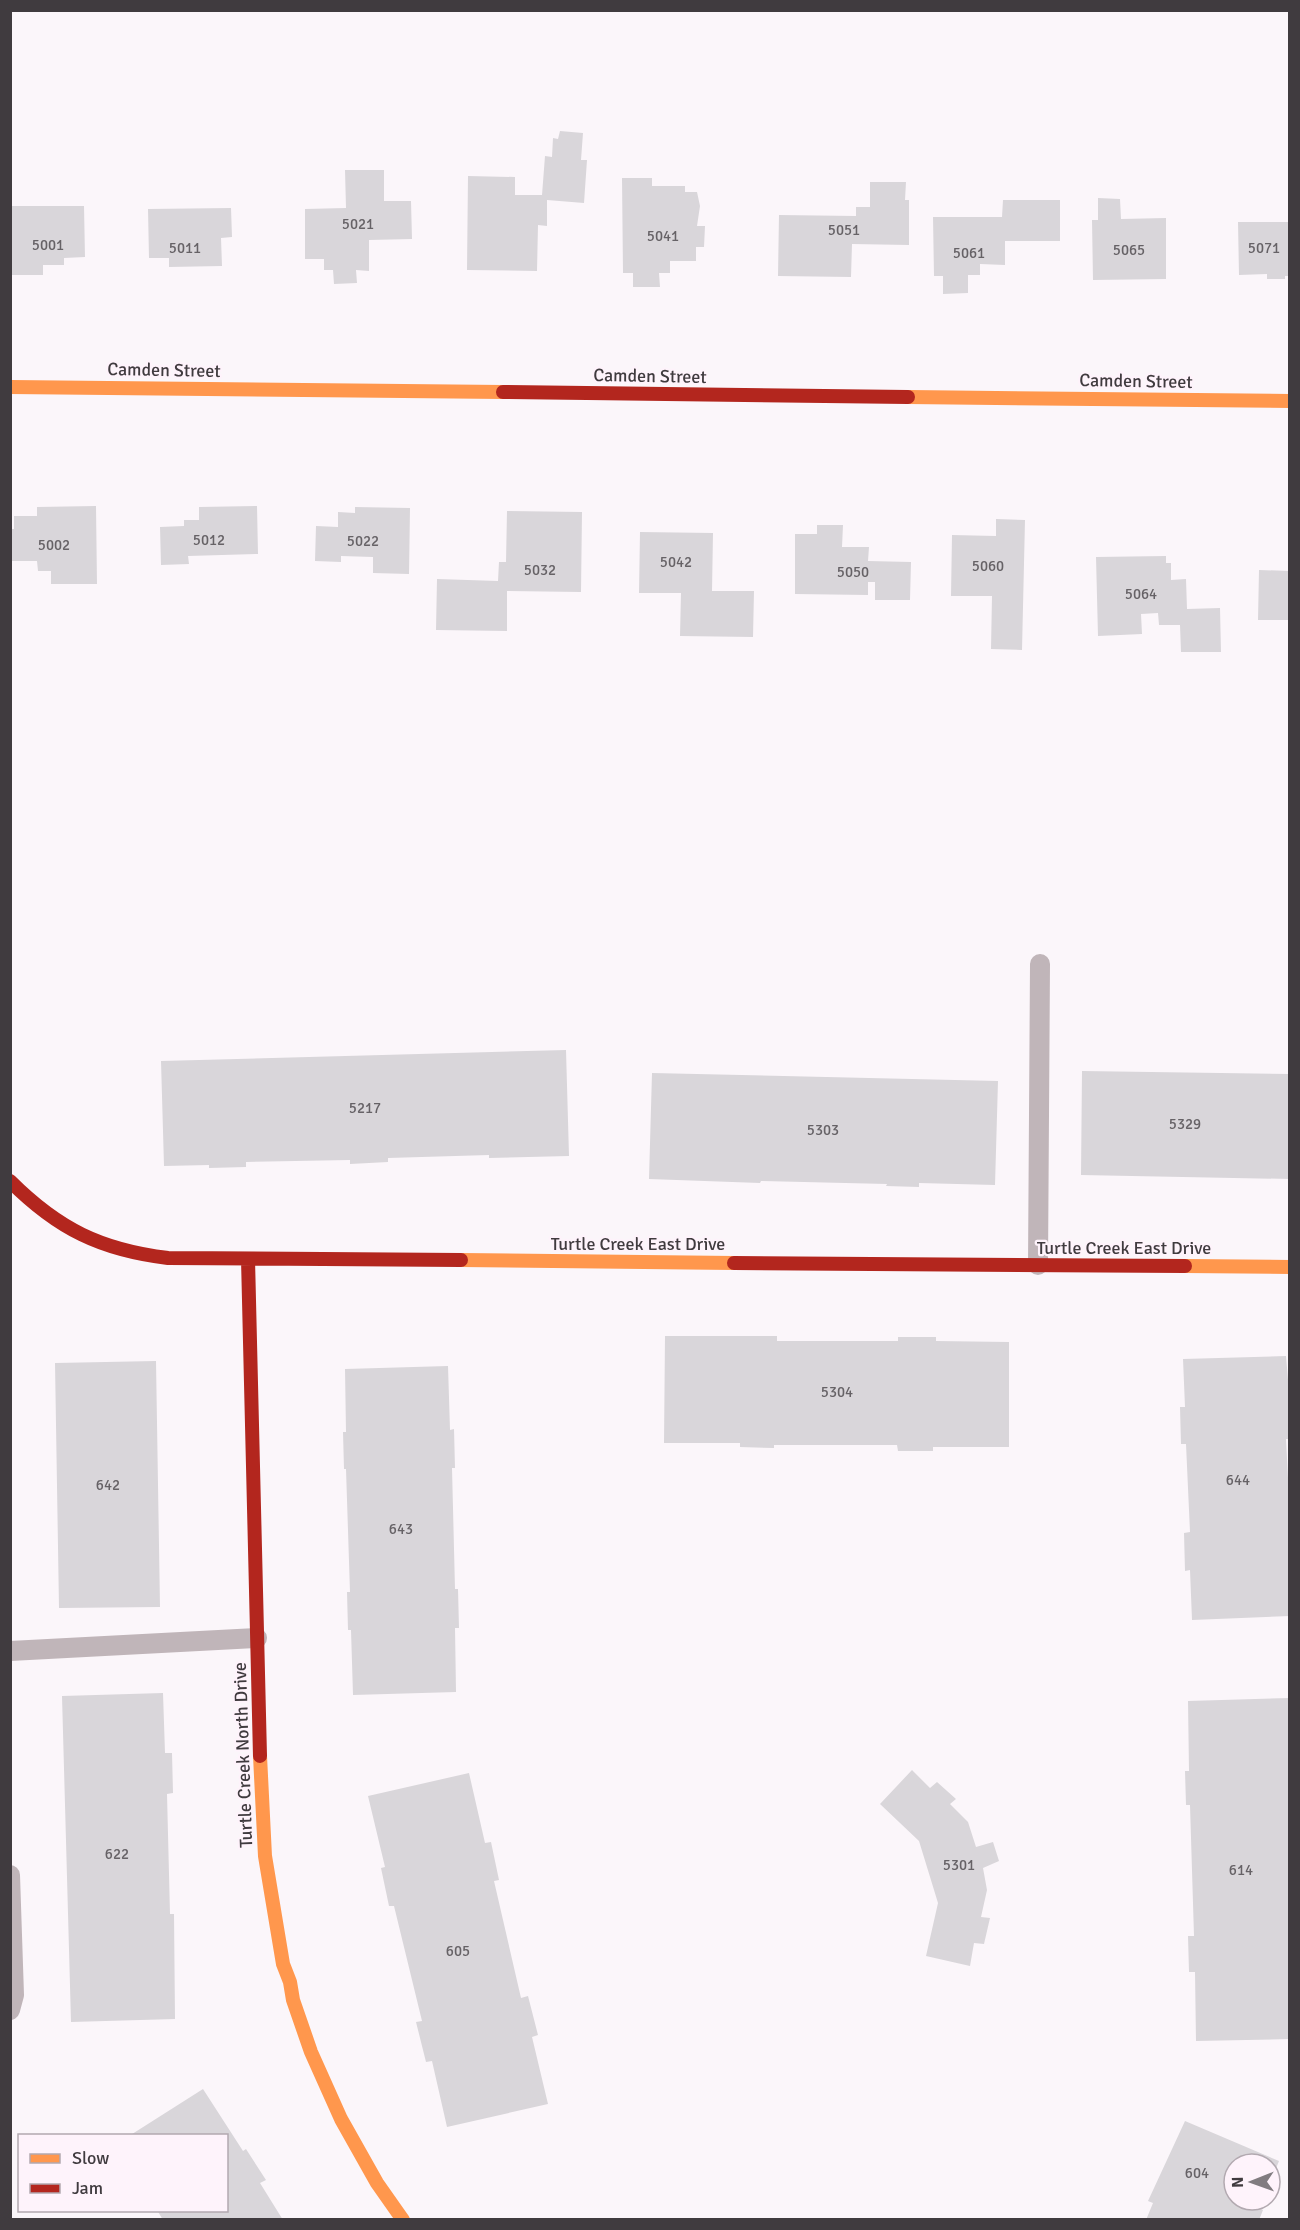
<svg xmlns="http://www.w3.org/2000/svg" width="1300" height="2230" viewBox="0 0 1300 2230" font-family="Signika,sans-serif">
<rect width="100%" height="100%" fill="#fbf6fa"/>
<path fill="#d9d6da" d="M560 131 583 133 581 160H587L584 203 547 200V226L538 225 537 271 467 270 468 176 515 177V195H542L545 156 552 157 553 138 558 139Z
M345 170H384V201H411L412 239 369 240V271L356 270 357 283 334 284 333 270H324V259H305V209L346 208Z
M622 178H652V186H685V192H697L700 206 697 226H705L704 247H696V261H670V273H659L660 287H633V273H623Z
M870 182H906L905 200H909V245L852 244 851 277 778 276 779 215 856 216V207H870Z
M1098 198 1120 199 1121 219 1166 218V279L1093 280 1092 220H1098Z
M1003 200H1060V241H1005V265L980 264V275H968V293L943 294V276H934L933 217H1002Z
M10 206H84L85 257 64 258V265H43V275H11Z
M231 208 232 237 221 238 222 266 169 267V258H149L148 209Z
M1238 222H1290V276H1285V279H1267V274L1239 275Z
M96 506 97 584H51V571H38L37 561H10V529H14V516H37V507Z
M257 506 258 554 188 556 189 564 161 565 160 527 184 526V520H199V507Z
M355 507 410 508 409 574 373 573V557L341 556V562L315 561 316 526 338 527V512L355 513Z
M507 511 582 512 581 592 507 591V631L436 630 437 579 498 581 499 562H506Z
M996 519 1025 520 1022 650 991 649 992 596H951L952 535 996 536Z
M817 525H843L842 547H869L868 561 911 562 910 600H875V582H868V595L795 594V534H817Z
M640 532 713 533 712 591H754L753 637 680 636 681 593H639Z
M1166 556V563H1171V580L1186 579 1187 609 1220 608 1221 652H1181L1180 625H1159L1158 613 1141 614 1142 634 1098 636 1096 557Z
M1259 570 1290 571V620H1258Z
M566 1050 569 1156 489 1158V1155L388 1158V1162L350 1164V1160L246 1162V1167L209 1168V1165L164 1166 161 1061Z
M1082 1071 1290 1074V1179L1081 1175Z
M652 1073 998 1081 995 1185 919 1183V1187L886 1186 887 1184 761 1181 760 1183 649 1179Z
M665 1336H777V1341H898V1337H936V1341L1009 1342V1447H933V1451H898L897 1445H774V1448L740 1447V1443H664Z
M1286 1356 1290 1403V1439H1286L1290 1517V1616L1192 1620 1190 1570 1185 1571 1184 1533 1190 1532 1186 1444H1181L1180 1407H1185L1183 1359Z
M156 1361 160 1607 59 1608 55 1363Z
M448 1366 450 1430 454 1429 455 1468H452L455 1589H458L459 1628H455L456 1692 353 1695 351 1630H348L347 1592H350L346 1469H344L343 1432H346L345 1369Z
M163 1693 165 1753H172L173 1793 167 1794 170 1914H174L175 2019 71 2022 62 1696Z
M1290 1698V2039L1196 2041 1195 1972H1189L1188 1936H1194L1190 1805H1186L1185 1771H1189L1188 1701Z
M912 1770 930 1788 937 1782 956 1799 950 1804 968 1822 976 1847 993 1842 999 1861 983 1868 987 1890 981 1917 990 1918 984 1944 974 1943 970 1966 926 1956 938 1903 919 1841 880 1804Z
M469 1773 485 1843 491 1842 499 1880 494 1881 521 1998 528 1996 538 2035 532 2037 548 2104 447 2127 432 2061 426 2062 416 2022 422 2021 394 1906H389L381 1868 385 1867 368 1796Z
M203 2089 243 2151 246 2149 266 2180 260 2183 283 2220H163L157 2210H226V2136H129Z
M1185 2121 1279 2161 1270 2183V2164H1234V2200H1263L1259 2208 1263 2210 1259 2220H1146L1153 2203 1148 2201Z"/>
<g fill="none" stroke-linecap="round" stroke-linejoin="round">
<path stroke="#c0b5b9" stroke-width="20" d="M1038 1265 1040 964
M10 1651 257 1638
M10 1875 14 1995 10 2010"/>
<path stroke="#ff974d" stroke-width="14" d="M10 387 503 392
M908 397 1290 401
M461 1260 734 1263
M1185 1266 1290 1267
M260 1756 265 1856 283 1964 290 1982 293 2000 311 2052 341 2119 377 2183 403 2220"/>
<path stroke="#b3261e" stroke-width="14" d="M503 392 908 397
M10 1181C58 1229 101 1250 168 1258L461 1260
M248 1259 260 1756
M734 1263 1185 1266"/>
</g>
<g text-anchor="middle" stroke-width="4.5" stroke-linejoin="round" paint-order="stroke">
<g font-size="15" fill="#666266">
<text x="358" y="229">5021</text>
<text x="844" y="235">5051</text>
<text x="663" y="241">5041</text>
<text x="48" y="250">5001</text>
<text x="185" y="253">5011</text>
<text x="1264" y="253">5071</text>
<text x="1129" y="255">5065</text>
<text x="969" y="258">5061</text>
<text x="209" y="545">5012</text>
<text x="363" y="546">5022</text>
<text x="54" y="550">5002</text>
<text x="676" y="567">5042</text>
<text x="988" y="571">5060</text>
<text x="540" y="575">5032</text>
<text x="853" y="577">5050</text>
<text x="1141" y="599">5064</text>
<text x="365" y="1113">5217</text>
<text x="1185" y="1129">5329</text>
<text x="823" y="1135">5303</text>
<text x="837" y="1397">5304</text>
<text x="1238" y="1485">644</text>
<text x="108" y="1490">642</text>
<text x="401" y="1534">643</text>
<text x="117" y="1859">622</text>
<text x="959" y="1870">5301</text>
<text x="1241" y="1875">614</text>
<text x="458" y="1956">605</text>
<text x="1197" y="2178">604</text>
</g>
<g font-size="18" fill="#403b3f" stroke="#fef3fb">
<text transform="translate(164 370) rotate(1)" y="6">Camden Street</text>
<text transform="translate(650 376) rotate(1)" y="6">Camden Street</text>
<text transform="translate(1136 381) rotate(1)" y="6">Camden Street</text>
<text x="638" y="1250">Turtle Creek East Drive</text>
<text x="1124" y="1254">Turtle Creek East Drive</text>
<text transform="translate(243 1755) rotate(-92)" y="6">Turtle Creek North Drive</text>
</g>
</g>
<rect width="1300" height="2230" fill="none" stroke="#403b3f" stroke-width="24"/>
<rect x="18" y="2134" width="210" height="78" fill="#fef3fb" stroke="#b2a9b0" stroke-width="1.5"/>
<rect x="30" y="2154" width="30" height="9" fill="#ff974d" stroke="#b2a9b0" stroke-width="1.5"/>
<text x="72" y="2164" font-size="18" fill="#403b3f">Slow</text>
<rect x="30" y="2184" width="30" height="9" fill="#b3261e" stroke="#b2a9b0" stroke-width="1.5"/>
<text x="72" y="2194" font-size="18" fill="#403b3f">Jam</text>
<g transform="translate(1252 2182) rotate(269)"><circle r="28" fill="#fef3fb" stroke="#b2a9b0" stroke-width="1.5"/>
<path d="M0-4.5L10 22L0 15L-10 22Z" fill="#817c80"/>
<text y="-9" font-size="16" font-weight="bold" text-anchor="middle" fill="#403b3f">N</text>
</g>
</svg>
